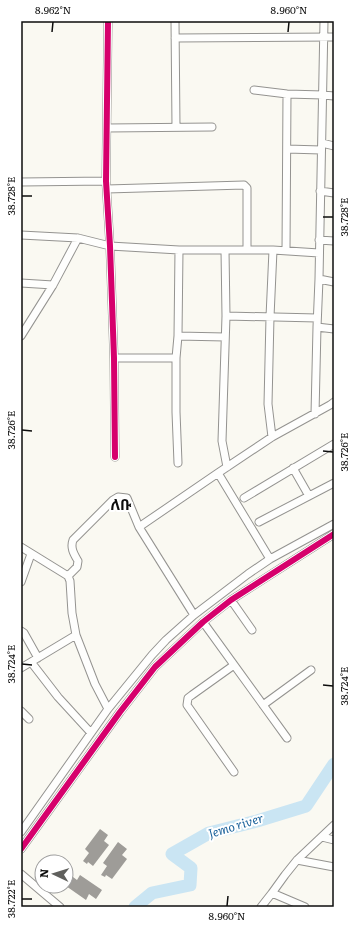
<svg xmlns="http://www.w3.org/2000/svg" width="355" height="928" viewBox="0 0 355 928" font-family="Literata,'Noto Sans Ethiopic',serif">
<rect width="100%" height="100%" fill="#faf9f2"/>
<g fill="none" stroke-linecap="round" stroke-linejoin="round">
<path stroke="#cae5f3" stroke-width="13" d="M135 907 152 893 190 885 191 868 172 854 209 833 257 821 306 806 334 764"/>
</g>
<path fill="#9e9c98" d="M100 829 108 835 104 841 109 845 93 866 88 862 87 864 83 861 89 853 85 849Z
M118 842 127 849 122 855 127 859 112 879 106 875 105 877 101 875 107 866 103 863Z
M69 874 77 880 80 875 102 890 96 899 89 894 86 900 66 886V882L68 879 66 878Z"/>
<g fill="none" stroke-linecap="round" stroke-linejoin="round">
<g stroke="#949390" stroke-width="9">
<path id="street" d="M108 21 106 181 110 246 114 358 115 457
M175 21 176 127
M324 21 319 279 317 327 334 329
M175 38 334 37
M254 90 287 94 323 95 334 96
M107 128 212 127
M322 143 334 146
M287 149 321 150
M21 182 106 181
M107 189 244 185 247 188V250
M320 191 334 193
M21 235 78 238 110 246 179 250H273L319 253
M319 240 334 241
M225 250 226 316 222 441 227 467
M286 251 287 94
M319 279 334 282
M21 283 53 285
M226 316 317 318
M21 336 53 285 78 238
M178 336 225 337
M114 358H176
M315 414 317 327
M272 437 268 404 270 317 273 250
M178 463 176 412V358L178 336 179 250
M293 468 309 496
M218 473 270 559
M244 498 334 444
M259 522 334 483
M21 547 68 576 70 581 72 613 76 635 95 684 108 709
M68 576 77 567 78 561C74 554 70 548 73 540L113 500 118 497 127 498 139 527
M21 582 31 554
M231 600 252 630
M194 615 139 527 218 473 272 437 330 405 334 402
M203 622 287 738
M21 631 24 633 38 658
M31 662 58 697 91 733
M21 668 76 635
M263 705 311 670
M21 711 29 719
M234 772 187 705 188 698 192 695 234 665
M21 832 108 709 152 655 166 640 194 615 248 574 270 559 334 524
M322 837 334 840
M21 849 120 712 155 667 203 622 231 600 334 534
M297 860 334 867
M21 874 60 907
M261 907 272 893
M305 907 272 893 285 875 297 860 334 825"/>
</g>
<use href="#street" stroke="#fefefd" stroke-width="7"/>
<g stroke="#fff" stroke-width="8">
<path id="cycleway" d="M108 21 106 181 110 246 114 358 115 457
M21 849 120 712 155 667 203 622 231 600 334 534"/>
</g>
<use href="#cycleway" stroke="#d6006c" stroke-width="6"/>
</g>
<path fill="none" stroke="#0d0d0d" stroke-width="1.5" d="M52 32 53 22M288 32 289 22M22 196H32M323 217H333M22 430 32 431M323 451 333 452M22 664 32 665M323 685 333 686M22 899H32M227 906 228 896"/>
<g text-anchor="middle" stroke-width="4" stroke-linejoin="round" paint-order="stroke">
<g font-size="12" font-style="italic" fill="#1b629b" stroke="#fff">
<text transform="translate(236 826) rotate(-17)" y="4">Jemo river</text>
</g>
<g font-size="15" font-weight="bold" fill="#0d0d0d" stroke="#fff">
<text x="121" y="510">ለቡ</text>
</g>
</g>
<rect width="355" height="928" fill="none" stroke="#ffffff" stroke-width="44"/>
<g transform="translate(54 874) rotate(274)"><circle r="19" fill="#ffffff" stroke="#9e9e9e"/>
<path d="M0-3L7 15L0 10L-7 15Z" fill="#60605d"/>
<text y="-6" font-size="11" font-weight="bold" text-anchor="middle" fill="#0d0d0d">N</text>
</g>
<rect x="22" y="22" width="311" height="884" fill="none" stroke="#0d0d0d" stroke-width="1.5"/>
<g font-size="10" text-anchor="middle" fill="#0d0d0d">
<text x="53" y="14">8.962°N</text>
<text x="289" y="14">8.960°N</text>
<text transform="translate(11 196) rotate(-90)" y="4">38.728°E</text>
<text transform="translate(344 217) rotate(-90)" y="4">38.728°E</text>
<text transform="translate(11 430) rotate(-90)" y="4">38.726°E</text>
<text transform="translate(344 452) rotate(-90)" y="4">38.726°E</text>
<text transform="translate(11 664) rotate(-90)" y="4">38.724°E</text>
<text transform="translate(344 686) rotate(-90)" y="4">38.724°E</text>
<text transform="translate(11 899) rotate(-90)" y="4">38.722°E</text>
<text x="227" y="920">8.960°N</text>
</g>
</svg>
